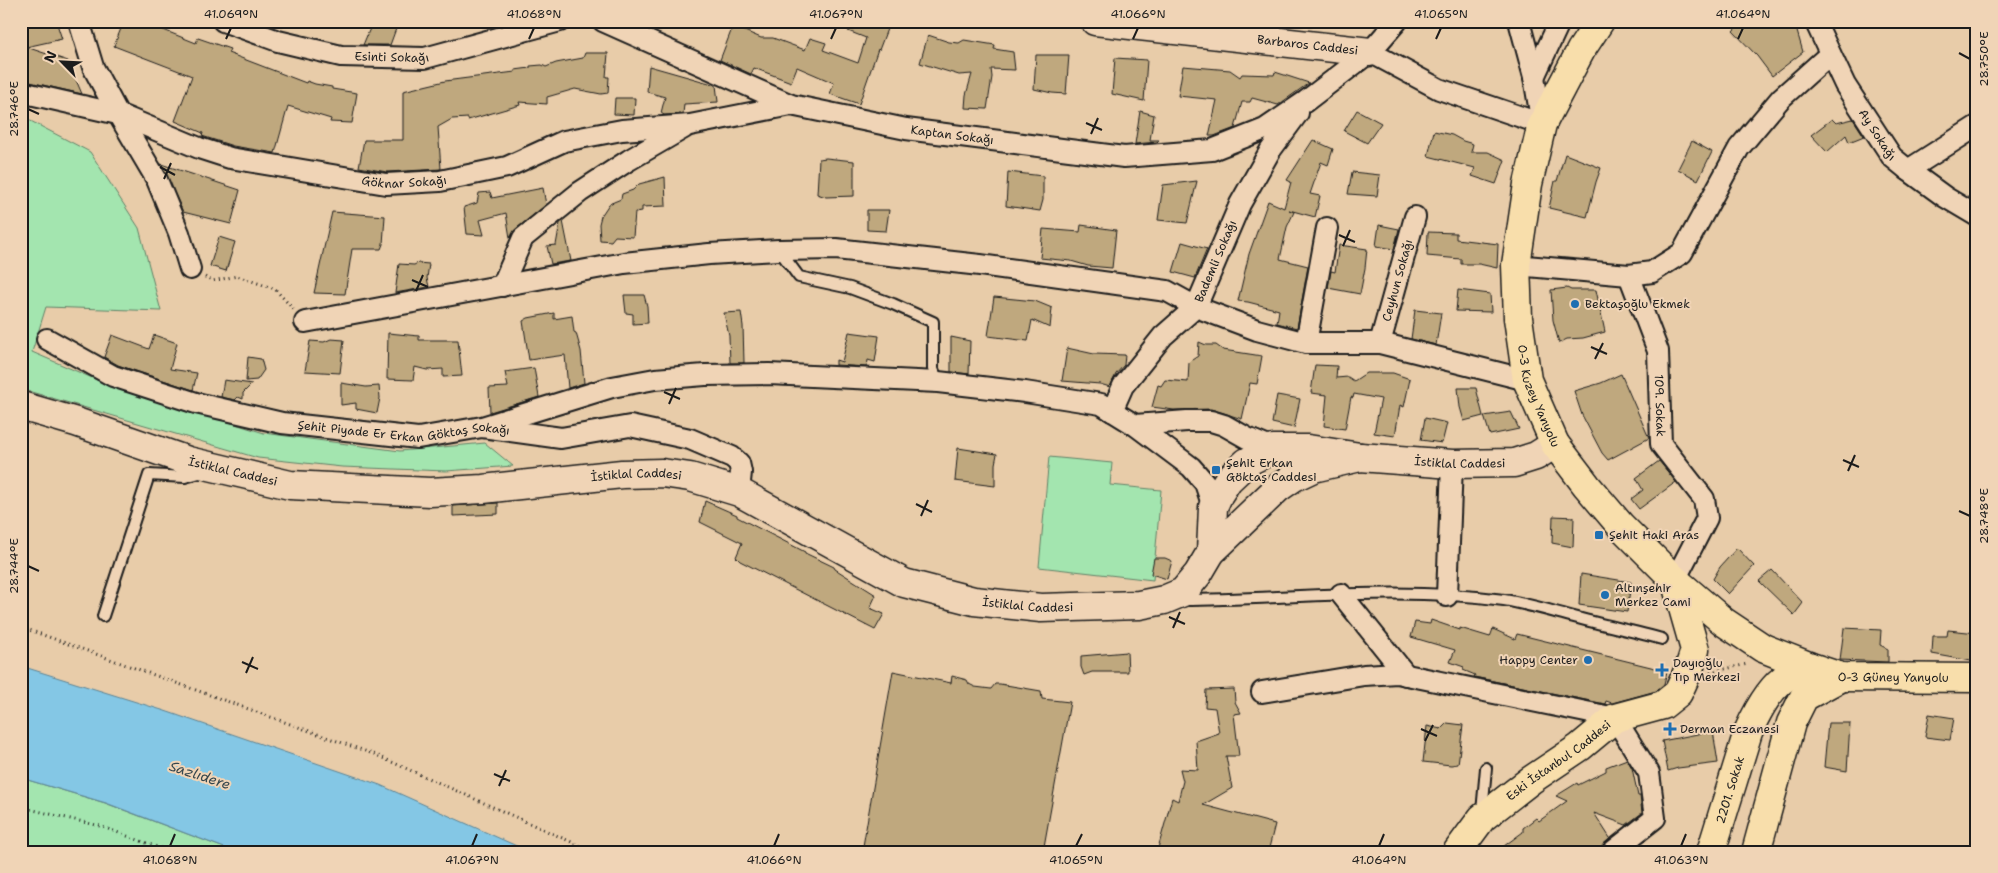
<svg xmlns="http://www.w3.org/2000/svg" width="1998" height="873" viewBox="0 0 1998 873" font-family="'Shantell Sans',sans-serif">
<rect width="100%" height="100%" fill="#e8cca9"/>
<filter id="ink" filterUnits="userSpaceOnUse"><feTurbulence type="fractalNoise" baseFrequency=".02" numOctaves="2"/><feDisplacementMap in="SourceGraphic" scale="10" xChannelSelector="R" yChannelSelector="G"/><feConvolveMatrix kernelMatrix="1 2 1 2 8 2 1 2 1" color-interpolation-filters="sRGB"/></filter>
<g filter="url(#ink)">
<path fill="#a3e5af" stroke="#608066" d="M21 116 90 152 139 228 161 311 46 307 32 352 104 383 264 433 400 451 485 443 513 466 446 471 342 467 258 458 21 389Z
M1049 457 1112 463 1110 485 1161 490 1153 580 1039 567Z
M21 778 105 803 235 852H21Z"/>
<path fill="#84c7e5" stroke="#5a8395" d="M21 666 165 711 380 785 530 852H235L106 803 21 778Z"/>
<path fill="#bfa87e" stroke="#1c1c1c" d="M21 21H56L62 39 26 47 68 61 82 94 21 80V58L27 32 21 31Z
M124 21H141L196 43 198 38 230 49 228 53 306 83 307 81 315 84 332 87V89L357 93 352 123 330 122 331 119 288 106 275 153 233 146 202 136 203 133 175 121 192 76 114 46Z
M373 21 397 26 390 45H363Z
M852 21H890L879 50 878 49 859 104 830 94 834 83 797 67 791 82 754 68 751 74 720 60 733 26 761 38H773L805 50 810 38 826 43 823 50 858 63 866 38 848 31Z
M1742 21H1794L1803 52 1772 76 1757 56 1733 31Z
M928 35 949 42 959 43 964 40 995 45 994 49 1013 52 1015 70 991 69 992 77 987 109 965 108 966 95 972 74 959 75 920 63Z
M585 53H608L606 77H609L608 93 601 94 575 89 547 97V104L519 102 520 105 468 120V118L452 119 438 127 441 169 387 172 359 167 364 140H403V91L445 81 515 72V70L530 68V66L542 65 546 67 556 63 583 58Z
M1036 55H1069L1066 94 1052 93 1034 89Z
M1115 58 1147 60 1144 101 1112 94Z
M649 66 716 85 718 102 684 104 683 114 664 115 661 113 665 97 647 92Z
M1183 66 1230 70 1240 77 1242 74 1274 75 1275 72 1309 83 1278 105 1252 98 1250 102H1242L1235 128 1214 136H1209L1217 100 1178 96Z
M615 98H635L634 115 614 114Z
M1357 110 1381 123 1367 143 1344 131Z
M1140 111 1154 115 1150 140H1159L1157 142 1135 144Z
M1832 119 1836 123 1853 119 1864 136 1849 142 1846 135 1827 152 1811 135Z
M1434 131 1452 135 1463 141 1473 144 1471 152H1488L1505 160 1496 184 1472 176 1475 168 1428 156Z
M1313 140 1333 149 1328 165 1321 162 1310 194 1320 196 1315 217 1289 210 1294 212 1287 227 1280 259 1308 266 1297 328 1277 323 1279 310 1248 302 1238 301 1249 254 1268 201 1284 208 1291 182 1287 180Z
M1692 141 1712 152 1698 180 1678 169Z
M1565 154 1601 168 1596 182 1587 217 1549 208 1555 181H1557Z
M826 158 854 161V196L826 197 817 194 819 159Z
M161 164 240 190 231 224 183 212Z
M1008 172 1043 176V200L1040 211 1006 206Z
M1352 172 1380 175 1377 196 1348 194Z
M665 177 666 206 642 207V211L635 212 633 237 615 236 611 241 600 240 599 224 601 216 609 204 621 199 622 194 633 190 639 184Z
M1197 181 1187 223 1158 220 1163 185Z
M543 188 546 205 516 229 510 238 506 213 480 220 484 235 467 234 464 207 477 203 479 193 490 192 492 198Z
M867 210H889L886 231 867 230Z
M332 212 385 216 383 244 381 249H352L345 294 314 293Z
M563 221 571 261 551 264 547 246 556 245 560 223Z
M1081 225 1116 230 1112 268 1088 266 1071 261 1040 258 1043 229 1080 232Z
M1379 225 1399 229 1394 249 1376 246Z
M1428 232 1456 233V239L1498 244 1497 268 1479 264H1461V259L1427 256Z
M219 237 235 242 226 271 210 266Z
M1182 242 1207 249 1195 278 1173 272Z
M1339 245 1367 249 1365 268 1360 294 1328 288 1331 271 1335 272Z
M418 263 429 264 427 278 429 287 395 293 399 264 414 265Z
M1567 288 1571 290H1596L1605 332 1583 338 1567 339 1559 343 1553 320 1551 290Z
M1458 290 1490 294 1491 312 1456 311Z
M624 295H644L647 306 648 323 633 324V314L626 313Z
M994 297 1035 301 1052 308 1050 328 1032 320 1028 341 988 336Z
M1415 310 1441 313 1436 345 1411 339Z
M741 312 743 326 744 363H730L729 336 724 313Z
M554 313V319L572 316 574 332 576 333 581 351 584 383 568 388 565 355 529 360 523 321 528 318Z
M849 332 879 336 875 362 868 360 867 367 836 365V360L842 362Z
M388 333 419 336V340H458L462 376 443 377V369L427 370 415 367 413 380 387 379Z
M112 335 149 349 154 335 177 343 170 369 197 373 193 390 118 365 104 357Z
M951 337 970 341 969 374 951 372Z
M331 339 344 340 340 373 305 371 310 341 324 342Z
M1199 342 1206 345H1216L1223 350 1262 356 1257 384 1250 383 1242 419 1211 409 1174 410 1152 407 1158 385 1161 386 1165 380 1188 382 1189 362 1198 356Z
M1067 348 1094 354 1125 355 1124 365 1116 374 1110 387 1100 384 1062 381Z
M248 357 261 359 264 370 257 380 246 381Z
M1315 365 1337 366 1336 378 1348 377 1354 381 1366 373H1393L1410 379 1404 407 1400 405 1395 436 1374 433 1381 399 1354 394 1353 398 1351 397 1345 429 1324 426 1327 395 1311 393Z
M534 368 539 397 490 412 489 388 508 387 505 372Z
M1621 374 1649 438 1608 460 1602 453 1582 415 1574 391 1601 383Z
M224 380 252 384 243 393V399L238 397 235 400 221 397Z
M341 383 366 387 379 386 380 398 377 413 356 409V403L341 405Z
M1458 388H1476L1483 416 1464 421 1460 407Z
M1277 395 1300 399 1294 428 1272 423Z
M1511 412 1519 429 1490 435 1484 416Z
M1425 418 1447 423 1442 443 1421 440Z
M958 448 997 454 995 464V486L955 481Z
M1659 461 1676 482 1639 509 1631 499 1643 490 1636 478Z
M705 501 737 515V517L805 552V553L834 567 835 569 876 595 870 608 884 614 875 630 740 561 736 557 742 543 700 522Z
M498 503V514L453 516V506Z
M1553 516 1574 517 1573 547 1552 543Z
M1737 548 1754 566 1728 594 1713 579 1720 567Z
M1154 558H1165L1172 561 1167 579 1151 574Z
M1772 570 1803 603 1794 615 1759 581Z
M1581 574 1631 582 1627 612 1579 605Z
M1431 620 1460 630V628L1490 637 1493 629 1515 639 1517 634 1667 671 1664 684 1656 691 1612 703 1606 701 1605 704 1474 677 1475 675 1463 670 1464 667 1450 662 1455 650 1411 637 1415 622 1430 624Z
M1844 628 1881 630 1880 645 1888 649V662L1840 660Z
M1948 630 1977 633V662L1932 654 1933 636H1947Z
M1127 652 1128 672H1092L1084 675 1081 667V656Z
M893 671 951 683 952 676 967 680 969 684 975 687 991 689 995 684H1000L1041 691 1042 699 1070 702 1043 852H862Z
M1234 689 1235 702 1241 713 1234 714 1239 756H1226L1232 788 1203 805 1275 824 1268 852H1157L1172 798 1178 801 1183 781 1180 769 1198 770 1196 741 1219 733 1215 708 1205 707 1206 690Z
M1929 714 1954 718 1950 740 1925 737Z
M1447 723 1463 725 1458 764 1451 765 1423 762 1427 726 1441 729Z
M1828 723H1850L1847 771 1824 767Z
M1713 731 1718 763 1678 768 1668 771 1662 741Z
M1627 759 1632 768 1638 796H1640L1642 813 1626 825 1594 813 1610 838 1601 849 1596 852H1496L1523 832V828L1536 818 1539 821 1567 801 1556 796 1577 783 1578 785 1606 771V767Z"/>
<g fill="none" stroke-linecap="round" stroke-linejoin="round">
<g stroke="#1c1c1c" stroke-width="14">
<path id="lane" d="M779 250 799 277 850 288 893 304 933 322V369L938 382
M1183 600C1290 599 1397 586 1504 600 1528 604 1551 611 1574 617 1603 625 1633 631 1662 639
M103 616 149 475 185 477 203 472
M1482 812 1486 768"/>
</g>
<g stroke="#1c1c1c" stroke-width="24">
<g id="street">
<path id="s1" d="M79 21 93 67 118 114 199 148 230 158 386 184 440 181 507 167 564 141 622 130 690 125 791 105"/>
<path id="s2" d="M223 21 278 41 341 56 425 58 560 21"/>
<path id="s3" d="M603 21 791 105 906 129 1124 157 1212 150 1265 129 1306 101 1370 52 1397 21"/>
<path id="s4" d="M1815 21 1845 85 1892 157 1908 170 1977 126"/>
<path d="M1370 52 1439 89 1542 124 1534 77 1519 21"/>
<path d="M1534 77 1560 21"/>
<path d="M21 92 118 114 157 180 179 233 190 269"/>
<path d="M1908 170 1945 197 1977 216"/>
<path d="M1516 265 1629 275 1652 272 1682 253 1739 148 1781 98 1830 54"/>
<path id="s5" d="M1629 275 1658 351 1661 444 1704 499 1707 518 1675 580"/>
<path d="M502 286 523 238 580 192 629 160 684 128"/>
<path d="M305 322 624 263 709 254 779 250 836 249 980 265 1167 291 1196 307 1257 330 1306 343H1380L1527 380"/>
<path id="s6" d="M47 339 113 376 196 403 282 423 418 438 482 427 561 438 630 426 690 439 732 457 739 463 741 472 739 492"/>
<path d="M1306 343 1327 228"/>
<path id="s7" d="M1380 343 1415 217"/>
<path id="s8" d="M1112 411 1123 386 1163 336 1196 307 1240 204 1270 151 1298 113"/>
<path d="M1135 425 1187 421H1211L1224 425 1247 438 1273 449"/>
<path d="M482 427 612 387 655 379 705 375 769 374 938 382 1025 392 1101 404 1135 425 1191 467 1205 483 1213 507"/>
<path d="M1341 594 1406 675"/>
<path d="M1447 596 1452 464"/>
<path d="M1262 692 1364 675 1397 673 1615 718 1649 773 1655 818 1612 852"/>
</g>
</g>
<g stroke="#1c1c1c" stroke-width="31">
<g id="secondary">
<path id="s9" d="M1095 21 1370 52"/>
<path id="s10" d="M21 406 76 422 188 461 290 485 430 492 483 489 622 474 662 473 690 477 739 492 904 583 974 601 1041 608 1139 605 1164 600 1183 592 1198 574 1211 552 1278 488 1294 477 1313 468 1360 457"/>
<path id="s11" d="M1211 552 1213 507 1219 494 1228 480 1247 462 1273 449H1308L1360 457 1452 464 1514 463 1536 456 1555 444"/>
</g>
</g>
<g stroke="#1c1c1c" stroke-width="31">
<g id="primary">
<path id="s12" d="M1600 21 1581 50 1542 124 1528 184 1516 265 1518 318 1527 380 1555 444 1587 486 1621 526 1675 580 1724 622 1763 648 1811 667 1841 677 1977 678"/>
<path id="s13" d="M1457 852 1482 818 1531 780 1580 747 1615 718 1663 705 1678 693 1689 669 1695 650 1675 580"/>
<path id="s14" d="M1711 852 1748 732C1756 714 1770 686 1788 676 1795 672 1803 670 1811 667"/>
<path d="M1756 852 1791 723 1804 697 1841 677"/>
</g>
</g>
<path stroke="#1c1c1c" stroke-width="3" stroke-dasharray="1 4" stroke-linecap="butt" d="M205 277 212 281 237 276 275 289 294 310
M21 627 376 755 594 852
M1710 672 1748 664
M21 807 100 826 171 852"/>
<use href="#lane" stroke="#f0d4b6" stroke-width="10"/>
<use href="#street" stroke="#f0d4b6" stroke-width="20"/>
<use href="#secondary" stroke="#f0d4b6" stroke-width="28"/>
<use href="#primary" stroke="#f8deab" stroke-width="28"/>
</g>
</g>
<path fill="none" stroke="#1c1c1c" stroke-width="2" d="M226 39 231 28M529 39 534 28M831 39 836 28M1133 39 1138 28M1436 39 1441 28M1738 39 1743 28M1959 53 1970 59M28 109 39 114M1086 123 1102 130M1091 134 1098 118M160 167 175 175M164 179 171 163M1339 235 1355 242M1343 246 1350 230M412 280 428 287M416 291 423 275M1591 347 1607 354M1595 359 1603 343M664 392 680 399M669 404 676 388M1843 460 1859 467M1848 471 1855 455M916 504 932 512M1959 511 1970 516M921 516 928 500M28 566 39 571M1169 617 1185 624M1173 628 1180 612M242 662 258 669M246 673 253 657M1421 729 1437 736M1425 741 1433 725M494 774 510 781M499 786 506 770M170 846 175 834M472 846 477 834M774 846 779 834M1076 846 1082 834M1379 846 1384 834M1681 846 1686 834"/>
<g fill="#1f6fb2" stroke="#f0d4b6" stroke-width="2">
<circle cx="1575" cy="304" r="5"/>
<rect x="1211" y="465" width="10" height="10" rx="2.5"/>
<rect x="1594" y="530" width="10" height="10" rx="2.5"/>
<circle cx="1605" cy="595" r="5"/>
<circle cx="1588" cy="660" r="5"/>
<path d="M1659.5 662.5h5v5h5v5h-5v5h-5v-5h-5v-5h5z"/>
<path d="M1667.5 721.5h5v5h5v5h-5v5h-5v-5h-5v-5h5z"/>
</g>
<g text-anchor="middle" stroke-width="4" stroke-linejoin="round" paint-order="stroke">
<g font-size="12" fill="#1c1c1c" stroke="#f0d4b6">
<text dy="4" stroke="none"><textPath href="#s9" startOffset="214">Barbaros Caddesi</textPath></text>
<text dy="4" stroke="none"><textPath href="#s2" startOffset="174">Esinti Sokağı</textPath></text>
<text dy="4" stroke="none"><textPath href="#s4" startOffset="130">Ay Sokağı</textPath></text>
<text dy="4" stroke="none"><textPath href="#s3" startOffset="370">Kaptan Sokağı</textPath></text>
<text dy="4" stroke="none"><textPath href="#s1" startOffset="398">Göknar Sokağı</textPath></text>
<text dy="4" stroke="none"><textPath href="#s8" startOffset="185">Bademli Sokağı</textPath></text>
<text dy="4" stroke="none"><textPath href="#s7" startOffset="65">Ceyhun Sokağı</textPath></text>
<text dy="4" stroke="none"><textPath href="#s12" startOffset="396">O-3 Kuzey Yanyolu</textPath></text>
<text dy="4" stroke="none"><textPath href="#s5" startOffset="136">109. Sokak</textPath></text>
<text dy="4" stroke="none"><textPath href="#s6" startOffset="374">Şehit Piyade Er Erkan Göktaş Sokağı</textPath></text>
<text dy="4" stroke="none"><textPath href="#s11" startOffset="319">İstiklal Caddesi</textPath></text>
<text dy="4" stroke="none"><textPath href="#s10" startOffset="222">İstiklal Caddesi</textPath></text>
<text dy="4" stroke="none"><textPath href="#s10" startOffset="628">İstiklal Caddesi</textPath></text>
<text dy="4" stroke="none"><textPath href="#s10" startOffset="1048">İstiklal Caddesi</textPath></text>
<text dy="4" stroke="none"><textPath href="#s12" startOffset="876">O-3 Güney Yanyolu</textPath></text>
<text dy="4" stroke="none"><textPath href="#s13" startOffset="138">Eski İstanbul Caddesi</textPath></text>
<text dy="4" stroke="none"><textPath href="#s14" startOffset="65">2201. Sokak</textPath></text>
</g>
<g font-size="12" fill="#1c1c1c" stroke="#f0d4b6" text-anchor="start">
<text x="1585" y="308">Bektaşoğlu Ekmek</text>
<text x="1226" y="467">Şehit Erkan<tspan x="1226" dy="14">Göktaş Caddesi</tspan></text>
<text x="1609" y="539">Şehit Haki Aras</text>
<text x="1615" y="592">Altınşehir<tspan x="1615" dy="14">Merkez Cami</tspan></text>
<text x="1578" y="664" text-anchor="end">Happy Center</text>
<text x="1673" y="667">Dayıoğlu<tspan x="1673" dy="14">Tıp Merkezi</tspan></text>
<text x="1680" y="733">Derman Eczanesi</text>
</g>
<g font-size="14" font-style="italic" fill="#36474e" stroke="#f0d4b6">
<text transform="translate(200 775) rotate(18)" y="5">Sazlıdere</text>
</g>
</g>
<rect width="1998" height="873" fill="none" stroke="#f0d4b6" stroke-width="55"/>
<g transform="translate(62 62) rotate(294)" stroke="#f0d4b6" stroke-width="4" paint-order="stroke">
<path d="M0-4L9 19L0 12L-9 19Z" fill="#1c1c1c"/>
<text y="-8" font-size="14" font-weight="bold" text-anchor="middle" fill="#1c1c1c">N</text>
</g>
<rect x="28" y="28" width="1942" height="818" fill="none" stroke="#1c1c1c" stroke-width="2"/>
<g font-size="12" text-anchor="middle" fill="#1c1c1c">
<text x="231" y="18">41.069°N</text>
<text x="534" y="18">41.068°N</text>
<text x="836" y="18">41.067°N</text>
<text x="1138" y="18">41.066°N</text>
<text x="1441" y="18">41.065°N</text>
<text x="1743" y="18">41.064°N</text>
<text transform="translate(1984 59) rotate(-90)" y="4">28.750°E</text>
<text transform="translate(14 109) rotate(-90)" y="4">28.746°E</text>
<text transform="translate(1984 516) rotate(-90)" y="4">28.748°E</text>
<text transform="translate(14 566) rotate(-90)" y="4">28.744°E</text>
<text x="170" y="864">41.068°N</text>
<text x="472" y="864">41.067°N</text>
<text x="774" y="864">41.066°N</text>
<text x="1076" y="864">41.065°N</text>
<text x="1379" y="864">41.064°N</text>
<text x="1681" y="864">41.063°N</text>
</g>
</svg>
